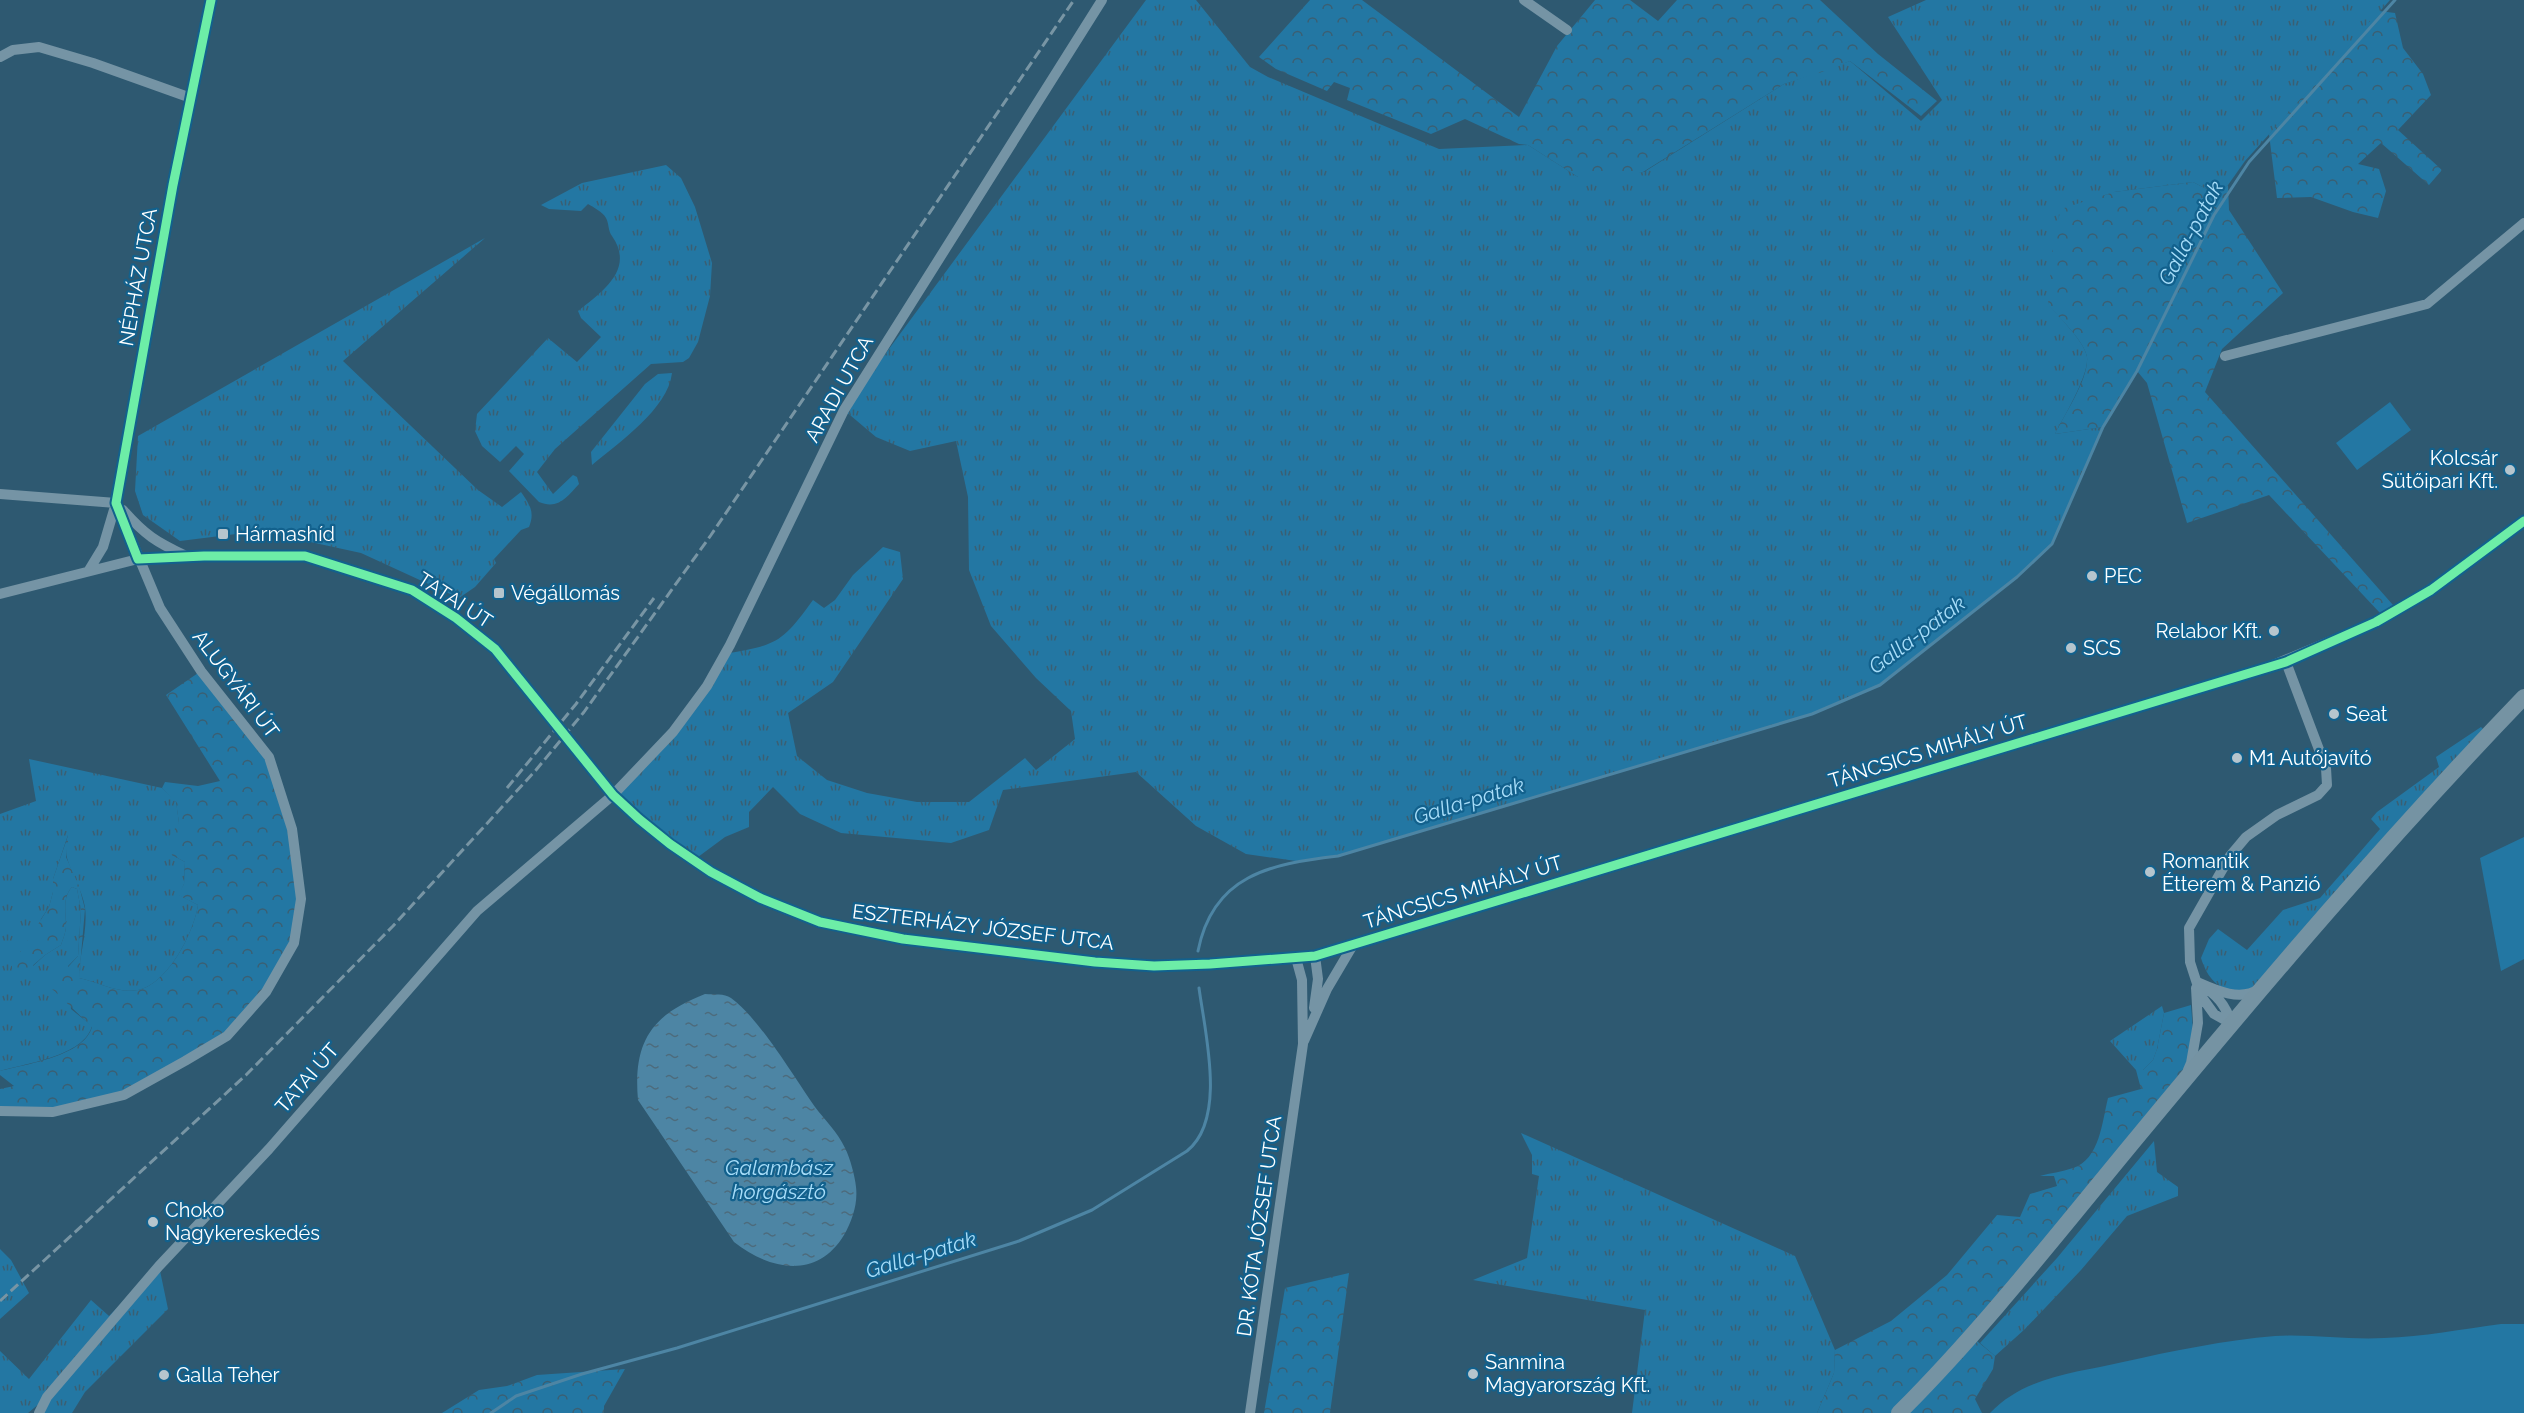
<svg xmlns="http://www.w3.org/2000/svg" width="2524" height="1413" viewBox="0 0 2524 1413" font-family="Raleway,sans-serif">
<defs>
<pattern id="grass-tufts" width="24" height="20" patternUnits="userSpaceOnUse" patternTransform="scale(1.5)"><rect width="24" height="20" fill="#2377a3"/><path d="M3 7l-1-3M5 7V3M7 7l1-3M15 17l-1-3M17 17v-4M19 17l1-3" fill="none" stroke="#3a5f73"/></pattern>
<pattern id="forest-crowns" width="20" height="18" patternUnits="userSpaceOnUse" patternTransform="scale(1.5)"><rect width="20" height="18" fill="#2377a3"/><path d="M2 6a3 3 0 1 1 6 0M12 15a3 3 0 1 1 6 0" fill="none" stroke="#3a5f73"/></pattern>
<pattern id="water-ripples" width="26" height="14" patternUnits="userSpaceOnUse" patternTransform="scale(1.5)"><rect width="26" height="14" fill="#4d85a4"/><path d="M2 4q2-2 4 0t4 0M15 11q2-2 4 0t4 0" fill="none" stroke="#4d6b7c"/></pattern>
</defs>
<rect width="100%" height="100%" fill="#2e5971"/>
<path fill="url(#grass-tufts)" d="M1146 0H1196L1250 67 1268 77 1439 149 1528 145 1578 177 1644 172 1784 84 1850 61 1921 121 1942 100 1888 17 1926 0H2390L2245 161 2228 185 2216 194 2193 182 2114 192 2048 304C2058 316 2085 342 2087 357 2089 376 2064 416 2055 434L2103 427 2052 544 2017 577 1880 685 1812 714 1338 856 1296 861 1246 854 1196 826 1136 772 1003 790 989 830 951 843 841 833 800 814 773 787 749 812V827L725 837 698 857 639 819 613 795 673 732 725 654C777 645 782 643 813 600L824 608 835 600 853 575 883 547 900 552 903 579 833 682 788 713 797 756 827 780 867 793 917 802H969L1025 758 1036 770 1075 739 1071 711 1036 678 991 626 969 570 968 497 956 441 910 451 876 437 844 410Z
M666 165 681 178 695 207 712 263 710 296 698 342 689 358 683 362 651 364 555 449 537 472 553 494 573 475 577 477 579 484C567 497 558 510 539 502L509 471 524 454 516 446 500 462 482 446 475 431 477 414 548 338 577 362 601 337 581 318 578 311C603 291 635 269 612 236 608 231 609 223 606 218 603 212 593 207 588 204L581 211 549 209 541 205 582 183Z
M485 238 343 361 478 490 502 507 521 492C530 505 535 512 529 527L521 530 494 559 496 563 475 587 459 598 361 553 260 531 180 541 143 515 135 491 138 436Z
M672 373C668 409 618 443 592 465L591 452 645 384 658 374Z
M2481 727 2486 732 2253 988C2226 997 2209 984 2201 958L2209 939 2218 929 2247 950 2283 910 2320 898 2380 829 2371 819 2377 812 2439 767 2436 757Z
M29 759 162 788 176 801 179 823 172 855 185 862 184 884 179 895 198 905C194 932 168 984 138 990 119 994 98 982 79 978 79 955 88 931 85 907 82 890 72 875 67 858 65 851 68 841 68 835L53 879V892L49 907 41 919 33 966 45 955 61 945C63 939 66 932 66 926 66 912 62 898 72 887L77 889 81 910 78 956 68 966 71 1009 92 1026C84 1056 27 1063 0 1071V814L36 801Z
M2162 1006 2164 1013 2157 1049 2153 1060 2143 1070H2136L2110 1041Z
M1521 1133 1795 1256 1835 1350 1834 1373 1817 1413H1632L1645 1310 1473 1280 1527 1258 1539 1176 1532 1174V1155Z
M2154 1141 2157 1172 2178 1187V1196L2127 1216 2081 1270 2025 1329 1995 1356 1980 1343 2057 1258Z
M0 1249 11 1260 29 1293 0 1319Z
M159 1266 168 1309 85 1392 72 1413H39L46 1398 28 1413H0V1351L29 1379 91 1300 109 1316Z"/>
<path fill="url(#forest-crowns)" d="M1310 0H1362L1519 117 1557 46 1595 0H1630L1658 21 1677 0H1820L1878 54 1937 101 1921 116 1850 61 1825 71 1784 84 1643 172 1614 179 1578 177 1528 145 1519 144 1465 119 1431 134 1347 100 1350 88 1334 82 1327 91 1276 69 1259 57Z
M2379 11 2395 13 2403 48 2423 74 2431 95 2398 130 2442 170 2429 185 2381 143 2358 164 2379 169 2386 191 2378 218 2353 212 2311 197 2277 198 2269 134Z
M2193 182 2216 194 2228 185 2229 210 2283 293 2222 349 2205 392 2393 605 2380 613 2269 495 2187 523 2147 383 2137 371 2103 427 2055 434C2064 415 2089 379 2087 357 2085 342 2058 316 2048 305L2053 240 2061 209 2114 192Z
M201 671 269 757 292 829 301 899 294 943 266 992 227 1036 124 1095 53 1112 0 1111V1089L14 1086 0 1075V1071C27 1064 84 1056 92 1027L50 987 78 956 81 910 77 889 72 887C62 898 66 912 66 926 66 932 63 939 61 945L45 955 17 979 12 975V965L49 907 53 892V879L69 833 66 857 79 886 85 909 79 978C98 982 119 994 138 990 168 984 194 932 198 905L178 895 184 884 185 862 172 855 165 842 179 823 176 802 162 788 165 782 198 786 220 781 166 695Z
M2191 1005 2193 1031 2188 1063 1972 1337 1995 1356 1993 1369 1975 1399 1982 1413H1817L1834 1373 1835 1350 1891 1321 1947 1275 1997 1215 2020 1217 2030 1194 2057 1186 2054 1176H2040C2050 1173 2062 1172 2073 1168 2100 1159 2102 1122 2108 1098L2141 1089 2136 1070H2143L2153 1060 2157 1049 2164 1013Z
M1349 1273 1330 1413H1264L1285 1288Z
M625 1369 604 1406V1413H442L479 1390 507 1386 537 1375Z"/>
<path fill="#2377a3" d="M2390 402 2411 430 2357 470 2336 443Z
M2524 837V959L2501 971 2480 858Z
M2501 1324H2524V1413H1990C2025 1376 2076 1373 2123 1362 2172 1351 2226 1340 2275 1336 2312 1334 2348 1340 2384 1338 2423 1337 2462 1329 2501 1324Z"/>
<path fill="url(#water-ripples)" d="M705 994C714 995 724 993 731 998 759 1018 794 1077 815 1107 825 1120 838 1133 845 1148 850 1158 855 1176 856 1187 858 1204 852 1221 844 1235 817 1280 769 1270 734 1242L638 1100C633 1042 651 1015 705 994Z"/>
<g fill="none" stroke-linecap="round" stroke-linejoin="round">
<path stroke="#4d85a4" stroke-width="3" d="M1198 951C1213 875 1270 864 1338 856L1812 714 1880 685 2017 577 2052 544 2103 427 2137 371 2214 215 2249 162 2395 0
M491 1413 516 1396 582 1374 677 1348 1019 1241 1092 1210 1187 1151C1227 1119 1205 1033 1199 988"/>
<path stroke="#7594a5" stroke-width="10" d="M1524 0 1567 30
M0 57 13 50 39 47 93 63 191 98
M2225 356 2427 304 2524 223
M0 494 116 503
M123 510C145 535 156 542 186 556
M89 570 103 547 116 503 173 185 211 0
M0 594 138 559 204 556H305L412 590 456 618 495 649 613 795 639 819 698 864 754 895 785 909 820 922 903 939 1095 962 1154 966 1210 964 1315 956 1353 945 2261 670 2376 622 2431 590 2524 521
M2197 982C2215 990 2240 1002 2259 989
M2208 990C2221 999 2227 1010 2232 1024
M1314 1008 1318 979 1315 956
M2232 1024 2214 1014 2201 996 2190 962 2189 928 2230 856 2246 837 2277 815 2318 795 2327 785 2326 768 2286 662
M1304 1041 1327 989 1353 945
M2188 1070 2191 1063 2198 1023 2196 988
M0 1111 53 1112 124 1095 185 1061 227 1036 266 992 294 943 301 899 292 829 269 757 201 671 160 608 116 503
M39 1413 47 1397 159 1266 269 1149 477 911 613 795 673 732 707 686 730 645 844 410 1102 0
M1250 1413 1303 1044 1302 980 1296 958"/>
<path stroke="#7593a3" stroke-width="16" d="M1899 1413C1986 1326 2061 1229 2139 1135 2263 985 2389 837 2524 697"/>
<path stroke="#7895a4" stroke-width="3" stroke-dasharray="10 4.5" stroke-linecap="butt" d="M507 788 576 704 654 598
M0 1301 246 1075 393 926 536 770 584 712 711 535 1074 0"/>
<g stroke="#12618d" stroke-width="13">
<path id="cycleway" d="M211 0 173 185 116 503 138 559 204 556H305L412 590 456 618 495 649 613 795 639 819 670 844 711 872 760 898 820 922 903 939 1095 962 1154 966 1210 964 1315 956 2286 662 2376 622 2431 590 2524 521"/>
</g>
<use href="#cycleway" stroke="#6deda7" stroke-width="9"/>
</g>
<g fill="#b6c5cd" stroke="#12618d" stroke-width="2">
<circle cx="2510" cy="470" r="6"/>
<rect x="217" y="528" width="12" height="12" rx="3"/>
<circle cx="2092" cy="576" r="6"/>
<rect x="493" y="587" width="12" height="12" rx="3"/>
<circle cx="2274" cy="631" r="6"/>
<circle cx="2071" cy="648" r="6"/>
<circle cx="2334" cy="714" r="6"/>
<circle cx="2237" cy="758" r="6"/>
<circle cx="2150" cy="872" r="6"/>
<circle cx="153" cy="1222" r="6"/>
<circle cx="1473" cy="1374" r="6"/>
<circle cx="164" cy="1375" r="6"/>
</g>
<g text-anchor="middle" stroke-width="4.5" stroke-linejoin="round" paint-order="stroke">
<g font-size="20" fill="#fff" stroke="#12618d">
<text transform="translate(138 277) rotate(-80)" y="7">NÉPHÁZ UTCA</text>
<text transform="translate(839 389) rotate(-61)" y="7">ARADI UTCA</text>
<text transform="translate(455 600) rotate(33)" y="7">TATAI ÚT</text>
<text transform="translate(236 684) rotate(53)" y="7">ALUGYÁRI ÚT</text>
<text transform="translate(1928 751) rotate(-17)" y="7">TÁNCSICS MIHÁLY ÚT</text>
<text transform="translate(1463 892) rotate(-17)" y="7">TÁNCSICS MIHÁLY ÚT</text>
<text transform="translate(983 927) rotate(7)" y="7">ESZTERHÁZY JÓZSEF UTCA</text>
<text transform="translate(307 1078) rotate(-49)" y="7">TATAI ÚT</text>
<text transform="translate(1259 1226) rotate(-82)" y="7">DR. KÓTA JÓZSEF UTCA</text>
</g>
<g font-size="20" fill="#fff" stroke="#12618d" text-anchor="start">
<text x="2498" y="465" text-anchor="end">Kolcsár<tspan x="2498" dy="23">Sütőipari Kft.</tspan></text>
<text x="235" y="541">Hármashíd</text>
<text x="2104" y="583">PEC</text>
<text x="511" y="600">Végállomás</text>
<text x="2262" y="638" text-anchor="end">Relabor Kft.</text>
<text x="2083" y="655">SCS</text>
<text x="2346" y="721">Seat</text>
<text x="2249" y="765">M1 Autójavító</text>
<text x="2162" y="868">Romantik<tspan x="2162" dy="23">Étterem &amp; Panzió</tspan></text>
<text x="165" y="1217">Choko<tspan x="165" dy="23">Nagykereskedés</tspan></text>
<text x="1485" y="1369">Sanmina<tspan x="1485" dy="23">Magyarország Kft.</tspan></text>
<text x="176" y="1382">Galla Teher</text>
</g>
<g font-size="21" font-style="italic" fill="#a7ddf9" stroke="#12618d">
<text transform="translate(2191 233) rotate(-62)" y="7">Galla-patak</text>
<text transform="translate(1917 635) rotate(-37)" y="7">Galla-patak</text>
<text transform="translate(1469 801) rotate(-17)" y="7">Galla-patak</text>
<text x="779" y="1175">Galambász<tspan x="779" dy="24">horgásztó</tspan></text>
<text transform="translate(921 1255) rotate(-17)" y="7">Galla-patak</text>
</g>
</g>
</svg>
